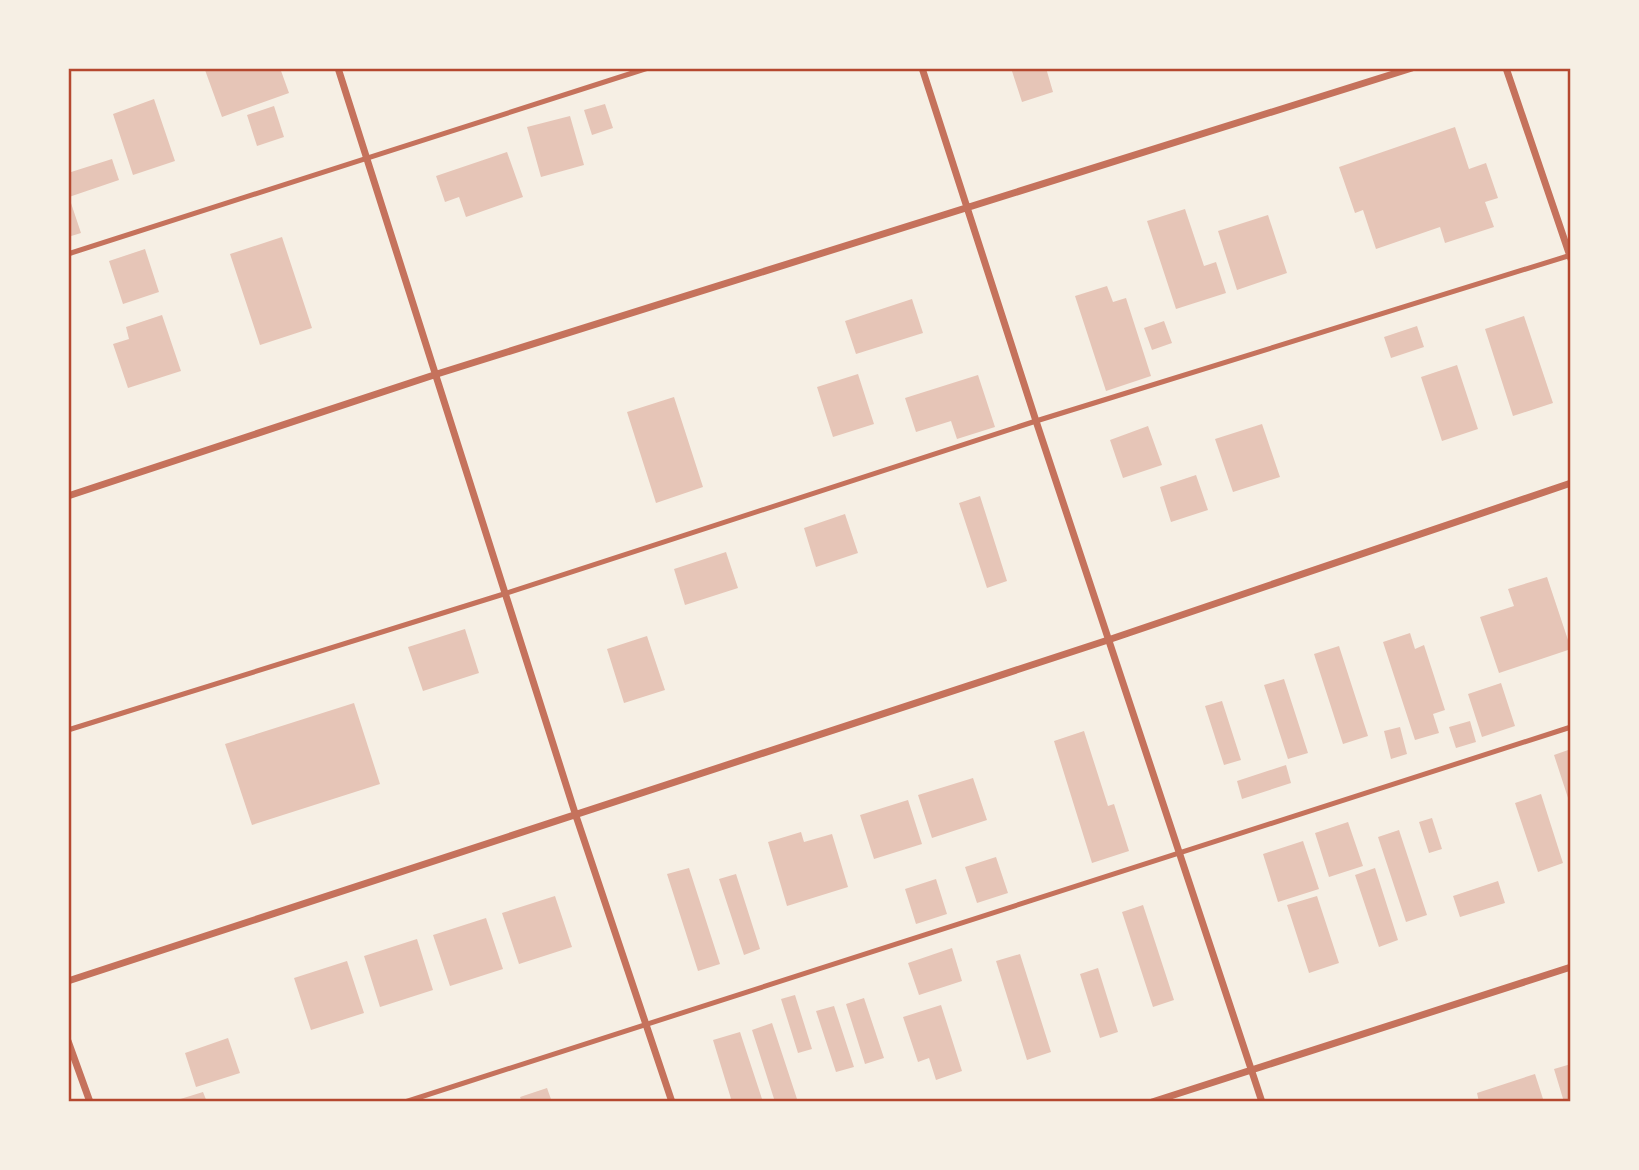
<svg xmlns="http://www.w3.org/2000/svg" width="1639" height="1170" viewBox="0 0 1639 1170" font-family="'Archivo Narrow',sans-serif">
<rect width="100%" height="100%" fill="#f6efe4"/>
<path fill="#e6c5b7" d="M211 68H280L289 93 222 117 205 70Z
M1011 68H1046L1053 92 1022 102Z
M154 99 175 161 133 175 113 114Z
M605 104 613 128 592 135 584 110Z
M274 106 284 137 257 146 247 115Z
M570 116 584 165 541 177 527 127Z
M1455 127 1469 169 1486 163 1498 198 1485 202 1494 227 1445 243 1440 227 1376 249 1363 210 1355 213 1339 167Z
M507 152 523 197 466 217 459 197 445 202 436 176Z
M112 159 119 180 69 197 81 233 68 237V173Z
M1185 209 1204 266 1216 262 1226 293 1176 309 1147 221Z
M1268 215 1287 273 1237 290 1218 231Z
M282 237 312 328 260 345 230 254Z
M145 249 159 292 123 304 109 261Z
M1107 286 1113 302 1126 298 1151 376 1106 391 1075 296Z
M912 299 923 333 856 354 845 321Z
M162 315 181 371 128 388 113 344 129 339 126 327Z
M1524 316 1553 403 1513 416 1485 329Z
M1164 321 1172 343 1152 350 1144 328Z
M1417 326 1424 347 1391 358 1384 337Z
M1457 365 1478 429 1442 441 1421 377Z
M858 374 874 424 833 437 817 387Z
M978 375 995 427 957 439 951 421 916 432 905 398Z
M674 397 703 487 656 503 627 412Z
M1262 424 1280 477 1233 492 1215 439Z
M1148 426 1162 465 1123 478 1110 440Z
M1196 475 1208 510 1171 522 1160 487Z
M980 496 1007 581 987 588 959 503Z
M845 514 858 553 816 567 804 528Z
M726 552 738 588 685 605 674 569Z
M1547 577 1571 649 1499 673 1480 617 1514 606 1508 589Z
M465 629 479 673 423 691 408 647Z
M1410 633 1415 649 1424 645 1445 710 1433 714 1439 733 1415 740 1383 642Z
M647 636 665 690 624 703 607 649Z
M1339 646 1368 736 1343 744 1314 654Z
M1284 679 1308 753 1288 759 1264 685Z
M1501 683 1515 726 1482 737 1468 694Z
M1222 701 1241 760 1224 765 1205 706Z
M354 703 380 784 252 825 225 744Z
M1470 721 1476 742 1456 748 1449 727Z
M1400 727 1407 754 1391 759 1384 731Z
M1084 731 1108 806 1114 804 1129 851 1092 863 1054 741Z
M1571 749V804H1570L1554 755Z
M1286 765 1291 783 1242 799 1237 781Z
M973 778 987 820 932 838 918 795Z
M1541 794 1563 863 1538 872 1515 803Z
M908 800 922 844 874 859 860 815Z
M1432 818 1442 849 1429 853 1419 822Z
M1348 822 1363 866 1329 877 1315 833Z
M1399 830 1427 915 1406 922 1378 837Z
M801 832 804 842 832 834 848 887 787 906 768 842Z
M1303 841 1319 889 1278 902 1263 854Z
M996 857 1008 893 977 903 965 867Z
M689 868 720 964 698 971 667 874Z
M1375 868 1398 940 1379 947 1355 875Z
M736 874 760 949 744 955 719 879Z
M936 879 947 914 916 924 905 889Z
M1498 881 1505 903 1460 917 1453 896Z
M555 896 572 947 519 964 502 913Z
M1317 896 1339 963 1309 973 1287 905Z
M1143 905 1174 1000 1153 1007 1122 912Z
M486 918 503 969 450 986 433 935Z
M417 939 433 990 380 1007 364 956Z
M952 948 962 981 919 995 908 963Z
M1020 954 1051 1052 1027 1060 996 961Z
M347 961 364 1013 311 1030 294 978Z
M1098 968 1118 1032 1100 1038 1080 974Z
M795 995 812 1049 798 1053 781 999Z
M864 998 884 1058 865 1064 846 1004Z
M941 1005 962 1071 936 1080 929 1058 918 1062 903 1017Z
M834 1006 854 1067 836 1072 816 1011Z
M772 1023 798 1102H775L752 1030Z
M740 1032 763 1102H732L713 1040Z
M228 1038 240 1073 196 1087 185 1053Z
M1571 1064V1102H1564L1554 1069Z
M1535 1074 1544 1102H1479L1477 1093Z
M547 1088 552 1102H522L520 1097Z
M203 1092 207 1102H174V1101Z"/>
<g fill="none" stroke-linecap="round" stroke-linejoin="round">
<path stroke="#c5725c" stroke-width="5" d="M68 254 648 68
M68 730 507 593 1036 421 1571 255
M405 1102 1571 727"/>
<path stroke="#c5725c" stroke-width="7" d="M338 68 575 813 672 1102
M922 68 1036 421 1262 1102
M1506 68 1571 259
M68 496 437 374 1412 68
M68 981 1108 640 1571 483
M68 1041 90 1102
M1152 1102 1571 967"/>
</g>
<rect width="1639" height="1170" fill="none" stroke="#f6efe4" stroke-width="140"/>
<rect x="70" y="70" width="1499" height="1030" fill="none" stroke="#b5482f" stroke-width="2.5"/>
</svg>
